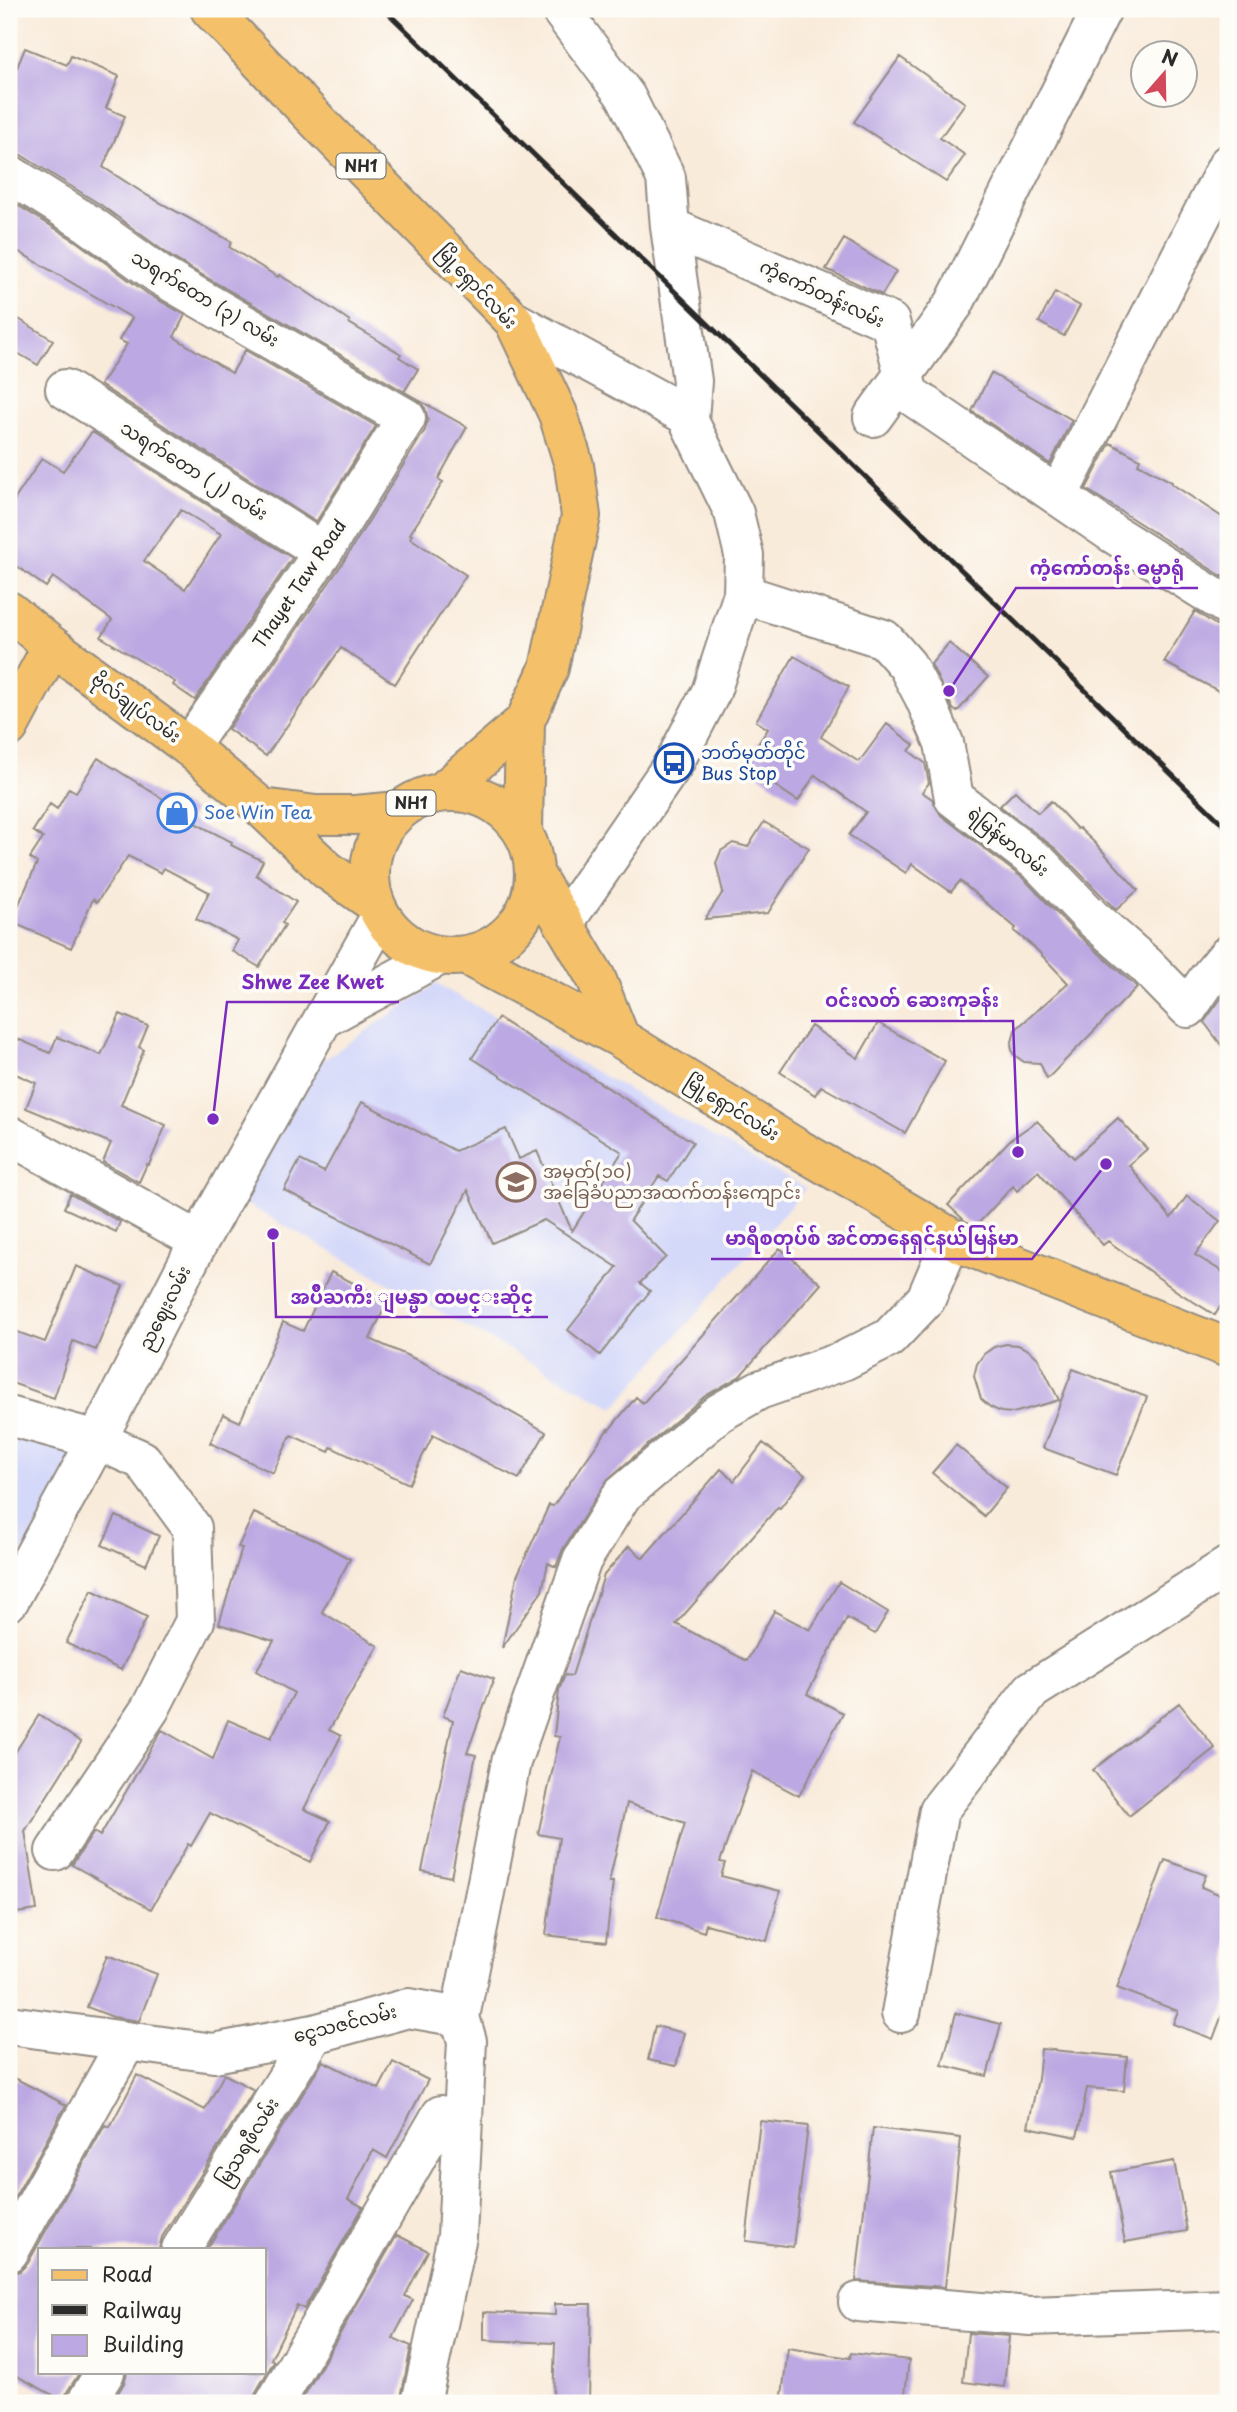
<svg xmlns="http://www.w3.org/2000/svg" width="1237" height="2412" viewBox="0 0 1237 2412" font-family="'Playpen Sans','Noto Sans Myanmar',sans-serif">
<rect width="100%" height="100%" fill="#fdfcf7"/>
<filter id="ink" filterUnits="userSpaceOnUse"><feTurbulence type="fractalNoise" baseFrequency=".0143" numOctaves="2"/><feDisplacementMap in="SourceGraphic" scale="14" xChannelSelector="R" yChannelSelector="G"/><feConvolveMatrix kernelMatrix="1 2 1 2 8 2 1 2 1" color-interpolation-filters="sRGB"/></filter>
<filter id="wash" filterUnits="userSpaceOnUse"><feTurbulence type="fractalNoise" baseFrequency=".00686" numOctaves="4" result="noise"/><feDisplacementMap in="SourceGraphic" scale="28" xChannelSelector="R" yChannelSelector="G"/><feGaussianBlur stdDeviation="1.57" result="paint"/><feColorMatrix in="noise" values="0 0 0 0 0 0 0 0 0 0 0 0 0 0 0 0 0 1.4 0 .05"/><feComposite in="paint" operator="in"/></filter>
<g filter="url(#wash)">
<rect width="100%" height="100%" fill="#f9ebda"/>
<path fill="#d4d8f9" d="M436 984 806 1188 614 1408 240 1201 317 1064Z
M9 1425 82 1445 9 1580Z"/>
<g id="blocks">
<path fill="#bca8e2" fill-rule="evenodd" d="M25 48 67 65 71 56 119 76 106 108 125 116 103 167 148 196 232 242 229 247 278 277 279 275 301 288 350 321 349 323 401 354 399 357 418 369 404 392 467 427 438 479 443 482 410 534 412 535 410 538 466 575 395 684 341 648 266 756 228 729 342 564 425 430 428 419 425 408 417 399 173 258 101 205 21 155 9 152V67L16 70Z
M900 57 965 103 940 138 965 155 946 182 854 122Z
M9 200 77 242 148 294 185 315 174 337 232 373 245 350 376 426 316 522 100 385 127 344 119 340 132 318 9 246Z
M844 239 896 271 882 295 826 269Z
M1055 292 1080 306 1064 336 1039 322Z
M17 318 53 340 38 365 9 348V331Z
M991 373 1072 420 1050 464 972 411Z
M92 432 292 558 195 700 173 685 175 682 101 637 112 620 53 577 46 587 18 567 9 563V508L42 458 63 471ZM181 510 221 534 185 589 144 561Z
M1110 443 1140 459 1138 464 1172 482V484L1228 521V580L1086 489Z
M1195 611 1216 625 1228 628V696L1164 662Z
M949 643 988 677 957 712 953 709 931 664Z
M794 656 849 687 821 737 859 762 887 724 914 745 909 751 925 763 929 783 922 792 932 799 941 815 1025 880 1075 932 1137 987 1047 1079 1040 1063 1024 1062 1013 1054 1011 1046 1015 1030 1068 983 1035 948 1014 931 1016 928 960 881 951 892 912 864 906 873 849 835 866 812 815 775 798 801 744 765 768 729 756 721Z
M98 758 168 802 170 798 194 811 189 820 232 842 231 845 263 861 256 875 296 902 282 923 285 925 259 967 232 951 238 940 196 919 209 892 164 868 161 873 128 856 97 902 93 899 71 948 11 922 37 863 30 858 43 838 33 831 50 804 57 809 69 788 76 792Z
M1015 791 1038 813 1051 801 1077 829 1079 828 1097 845 1138 890 1116 910 1056 849 1000 806Z
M764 822 809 848 768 913 705 919 723 892 716 863 721 851 733 843 748 847Z
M1228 989V1054L1204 1022Z
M120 1014 148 1026 139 1047 144 1050 121 1105 166 1125 149 1165 147 1164 139 1182 103 1162 111 1143 26 1108 36 1083 9 1071V1059L18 1039 50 1053 57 1037 101 1055Z
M498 1018 693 1142 668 1181 659 1176 630 1220 666 1257 640 1283 650 1291 600 1355 568 1330 617 1267 544 1220 492 1243 468 1190 430 1264 284 1190 300 1160 324 1172 362 1102 455 1151 506 1129 519 1159 537 1151 572 1231 622 1152 472 1058Z
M878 1023 945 1061 905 1133 821 1086 815 1095 780 1072 811 1026 858 1058Z
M1118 1118 1147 1149 1129 1165 1171 1218 1187 1196 1220 1221 1195 1255 1228 1275V1294L1215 1315 1178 1292 1108 1241 1103 1245 1038 1171 1017 1191 1013 1186 976 1226 965 1221 948 1205 1010 1140 1037 1121 1074 1158Z
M70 1194 120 1222 116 1232 64 1208Z
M780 1248 821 1284 740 1376 705 1396 608 1479 563 1549 556 1567 548 1563 542 1591 502 1648 517 1576 549 1505 553 1506 608 1429 609 1430 636 1397 643 1403Z
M76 1266 123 1286 96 1350 73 1341 54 1398 9 1382V1329L45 1342Z
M331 1272 388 1300 370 1339 424 1363 546 1432 519 1479 433 1435 409 1484 331 1447 329 1452 291 1435 273 1473 210 1443 223 1414 240 1422 283 1322 303 1331Z
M1006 1344 1018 1345 1029 1350 1038 1358 1059 1400 1013 1413 1001 1412 990 1407 981 1399 974 1376 977 1364 984 1354 994 1347Z
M1073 1369 1147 1397 1116 1475 1043 1448Z
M763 1443 805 1475 780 1508 778 1507 676 1624 747 1661 774 1611 810 1630 839 1582 888 1612 875 1634 847 1618 807 1694 843 1713 799 1796 752 1771 720 1862 725 1863 721 1876 780 1891 767 1941 706 1924 704 1932 657 1917 685 1823 627 1803 609 1882H613L606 1942 546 1935 559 1838 538 1834 560 1737 554 1736 559 1690 565 1675 572 1676 604 1575 629 1546 643 1558 721 1469 734 1481Z
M956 1445 1007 1488 984 1516 932 1473Z
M254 1513 317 1541 350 1559 322 1612 378 1646 329 1730 341 1736 304 1809 330 1821 310 1862 210 1813 191 1846 188 1844 151 1909 72 1865 94 1832 100 1836 162 1730 213 1759 228 1720 271 1738 294 1693 256 1671 274 1641 219 1624 242 1548 238 1547Z
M116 1516 159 1536 146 1565 102 1545Z
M92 1590 147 1617 121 1670 66 1643Z
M461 1667 494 1679 467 1753 476 1755 451 1877 422 1871 453 1720 443 1716Z
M1179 1703 1215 1748 1129 1816 1093 1770Z
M39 1715 81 1742 25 1831 37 1910 9 1914V1762Z
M1165 1860 1206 1875 1201 1887 1228 1898V1999L1213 2039 1173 2024 1178 2011 1117 1988Z
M107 1955 157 1974 139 2021 113 2017 87 2007Z
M956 2013 1001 2024 987 2076 942 2065Z
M655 2026 684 2033 676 2066 648 2060Z
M1041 2049 1127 2057 1124 2091 1087 2088 1077 2137 1028 2127 1038 2079Z
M323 2061 379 2089 393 2062 428 2080 387 2158 373 2150 348 2199 363 2207 304 2309 297 2305 271 2359 274 2361 256 2392 253 2403H112L124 2383 127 2372H264V2249H207Z
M224 2074 254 2090 162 2237 159 2249H40V2372H80L67 2392 64 2401 9 2372V2274L20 2271 28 2263 105 2125 110 2127 137 2075 205 2110Z
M9 2075 66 2105 9 2208Z
M760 2121 808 2126 793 2247 746 2241Z
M873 2128 961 2138 945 2287 856 2281Z
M1174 2161 1187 2231 1125 2242 1111 2172Z
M397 2235 428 2251 405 2296 413 2300 393 2338 411 2346 400 2403H300Z
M555 2304H591L589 2401 553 2400 555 2343 484 2340V2312L555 2315Z
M968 2333 1009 2336 1004 2387 963 2382Z
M788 2348 850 2358 851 2353 909 2360 904 2403H781Z"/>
</g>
</g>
<g filter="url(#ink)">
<use href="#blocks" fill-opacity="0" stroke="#928b82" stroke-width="2"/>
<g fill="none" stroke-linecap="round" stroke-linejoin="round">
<g stroke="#928b82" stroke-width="42">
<path id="minor" d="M560 9 626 97 666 178 670 227
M9 174 89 224 161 276 406 418 323 552 189 747
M514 321 686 415 734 513 744 555 743 594 711 692 674 763 564 923
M65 389 323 552
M873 417 954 304 1102 9
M689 420 692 381 670 227 890 322 909 394 1112 533 1228 606
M1058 496 1228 164
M743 594 884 639 907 665 924 697 944 743 954 798 1040 864 1091 917 1146 965 1188 1008 1207 980 1228 955
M324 1018 439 956
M9 1135 199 1241
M9 1416 97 1440 142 1460 192 1528 195 1621 150 1709 55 1851
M9 1601 97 1440 199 1241 380 917
M901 2013 939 1810 1032 1690 1228 1566
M460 2017 511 1762 582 1560 622 1495 719 1413 759 1390 843 1361 889 1338 926 1299 952 1238
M9 2025 214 2053 314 2034 408 2008 460 2017 467 2041 457 2236 421 2403
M181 2249 314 2034
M9 2252 127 2041
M858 2302 1030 2316 1228 2309
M86 2403 105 2372
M275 2403 441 2115"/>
</g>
<g stroke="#928b82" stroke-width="42">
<path id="major" d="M9 611 52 646 189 747 262 808 327 870 374 903
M9 727 52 646
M262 808 316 815H355L399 811"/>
</g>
<g stroke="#928b82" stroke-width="42">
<path id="highway" d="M210 9 325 129 514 321 558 414 574 465 581 516 549 668 525 721 523 832
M370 874a82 82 0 1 1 164 0a82 82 0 1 1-164 0Z
M442 792 525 721
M535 875 596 978 620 1038
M467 956 620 1038 795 1147 962 1244 1228 1348"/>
</g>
<use href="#minor" stroke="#fff" stroke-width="38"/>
<use href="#major" stroke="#f4c16a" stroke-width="38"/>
<use href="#highway" stroke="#f4c16a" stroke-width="38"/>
<path stroke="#2b2b2b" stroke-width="5" d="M384 9 1228 829"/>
</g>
</g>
<defs>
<g id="bus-ring" transform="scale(2.0125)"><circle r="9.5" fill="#fdfcf7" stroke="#1a4fb4" stroke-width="1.5"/><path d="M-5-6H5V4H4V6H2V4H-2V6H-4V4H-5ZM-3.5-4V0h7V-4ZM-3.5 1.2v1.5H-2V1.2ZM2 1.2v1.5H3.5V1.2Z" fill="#1a4fb4"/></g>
<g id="shop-ring" transform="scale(2.0125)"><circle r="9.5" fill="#fdfcf7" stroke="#3f7fe0" stroke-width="1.5"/><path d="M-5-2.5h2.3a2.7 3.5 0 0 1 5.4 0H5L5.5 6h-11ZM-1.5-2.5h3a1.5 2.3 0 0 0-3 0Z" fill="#3f7fe0"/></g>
<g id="school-ring" transform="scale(2.0125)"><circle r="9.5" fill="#fdfcf7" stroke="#8d6e63" stroke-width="1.5"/><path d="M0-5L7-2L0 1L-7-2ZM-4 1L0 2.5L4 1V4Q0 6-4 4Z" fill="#8d6e63"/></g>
</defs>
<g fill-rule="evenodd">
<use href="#bus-ring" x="674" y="763"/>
<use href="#shop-ring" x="177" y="813"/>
<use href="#school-ring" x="516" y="1182"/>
</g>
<g text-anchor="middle" stroke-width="7" stroke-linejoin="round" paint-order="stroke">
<g fill="#fdfcf7" stroke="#6a6a68" stroke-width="2">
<rect x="336.5" y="153.5" width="49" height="25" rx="5"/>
<rect x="386.5" y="790.5" width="49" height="25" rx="5"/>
</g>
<g font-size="16" font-weight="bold" fill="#2b2b2b">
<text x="361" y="172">NH1</text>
<text x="411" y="809">NH1</text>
</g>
<g font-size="18" fill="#2b2b2b" stroke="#fdfcf7">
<text transform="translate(477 287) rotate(47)" y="6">မြို့ရှောင်လမ်း</text>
<text transform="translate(822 294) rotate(25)" y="6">ကံ့ကော်တန်းလမ်း</text>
<text transform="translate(205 299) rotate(31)" y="6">သရက်တော (၃) လမ်း</text>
<text transform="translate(194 471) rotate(32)" y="6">သရက်တော (၂) လမ်း</text>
<text transform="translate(300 584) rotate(-56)" y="6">Thayet Taw Road</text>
<text transform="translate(136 708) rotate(36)" y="6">ဗိုလ်ချုပ်လမ်း</text>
<text transform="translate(1008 842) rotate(39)" y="6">ရဲမြန်မာလမ်း</text>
<text transform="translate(732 1108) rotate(32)" y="6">မြို့ရှောင်လမ်း</text>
<text transform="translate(165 1308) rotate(-63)" y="6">ညဈေးလမ်း</text>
<text transform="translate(345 2024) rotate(-14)" y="6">ငွေသဇင်လမ်း</text>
<text transform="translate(248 2142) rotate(-58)" y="6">မြသရဖီလမ်း</text>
</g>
<g font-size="18" fill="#164399" stroke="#fdfcf7" text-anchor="start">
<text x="701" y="759">ဘတ်မှတ်တိုင်<tspan x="701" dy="21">Bus Stop</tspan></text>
</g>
<g font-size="18" fill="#366cbe" stroke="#fdfcf7" text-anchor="start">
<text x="204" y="819">Soe Win Tea</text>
</g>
<g font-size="18" fill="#785e54" stroke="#fdfcf7" text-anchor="start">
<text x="543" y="1178">အမှတ်(၁၀)<tspan x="543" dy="21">အခြေခံပညာအထက်တန်းကျောင်း</tspan></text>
</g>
</g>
<path fill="none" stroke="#7b2cbf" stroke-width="2.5" d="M949 691L1016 588H1198M213 1119L227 1002H399M1018 1152L1013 1021H811M1106 1164L1032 1259H711M273 1234L276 1317H548"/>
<g fill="#7b2cbf" stroke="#fdfcf7" stroke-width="2.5">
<circle cx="949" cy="691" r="7"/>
<circle cx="213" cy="1119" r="7"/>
<circle cx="1018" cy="1152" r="7"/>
<circle cx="1106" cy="1164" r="7"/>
<circle cx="273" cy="1234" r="7"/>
</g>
<g font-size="19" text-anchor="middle" font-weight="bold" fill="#7b2cbf" stroke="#fdfcf7" stroke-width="7" stroke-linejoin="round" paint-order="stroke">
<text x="1107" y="575">ကံ့ကော်တန်း ဓမ္မာရုံ</text>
<text x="313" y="989">Shwe Zee Kwet</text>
<text x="912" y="1007">ဝင်းလတ် ဆေးကုခန်း</text>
<text x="872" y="1245">မာရီစတုပ်စ် အင်တာနေရှင်နယ်မြန်မာ</text>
<text x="412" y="1304">အပ်ိဳႀကီး ျမန္မာ ထမင္းဆိုင္</text>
</g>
<rect width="1237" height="2412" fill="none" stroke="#fdfcf7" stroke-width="35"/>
<rect x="38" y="2248" width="228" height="126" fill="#fdfcf7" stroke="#a9a8a5" stroke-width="2"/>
<rect x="52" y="2270" width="35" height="10" fill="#f4c16a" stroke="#a9a8a5" stroke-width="2"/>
<text x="102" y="2282" font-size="21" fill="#2b2b2b">Road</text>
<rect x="52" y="2305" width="35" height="10" fill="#2b2b2b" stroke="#a9a8a5" stroke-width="2"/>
<text x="102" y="2318" font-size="21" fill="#2b2b2b">Railway</text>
<rect x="52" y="2335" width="35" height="21" fill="#bca8e2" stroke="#a9a8a5" stroke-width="2"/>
<text x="102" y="2352" font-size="21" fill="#2b2b2b">Building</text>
<g transform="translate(1164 74) rotate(20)"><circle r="33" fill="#fdfcf7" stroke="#a9a8a5" stroke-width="2"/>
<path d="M0-5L12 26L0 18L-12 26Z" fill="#d1495b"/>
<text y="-10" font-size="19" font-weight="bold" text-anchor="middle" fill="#2b2b2b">N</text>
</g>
</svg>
